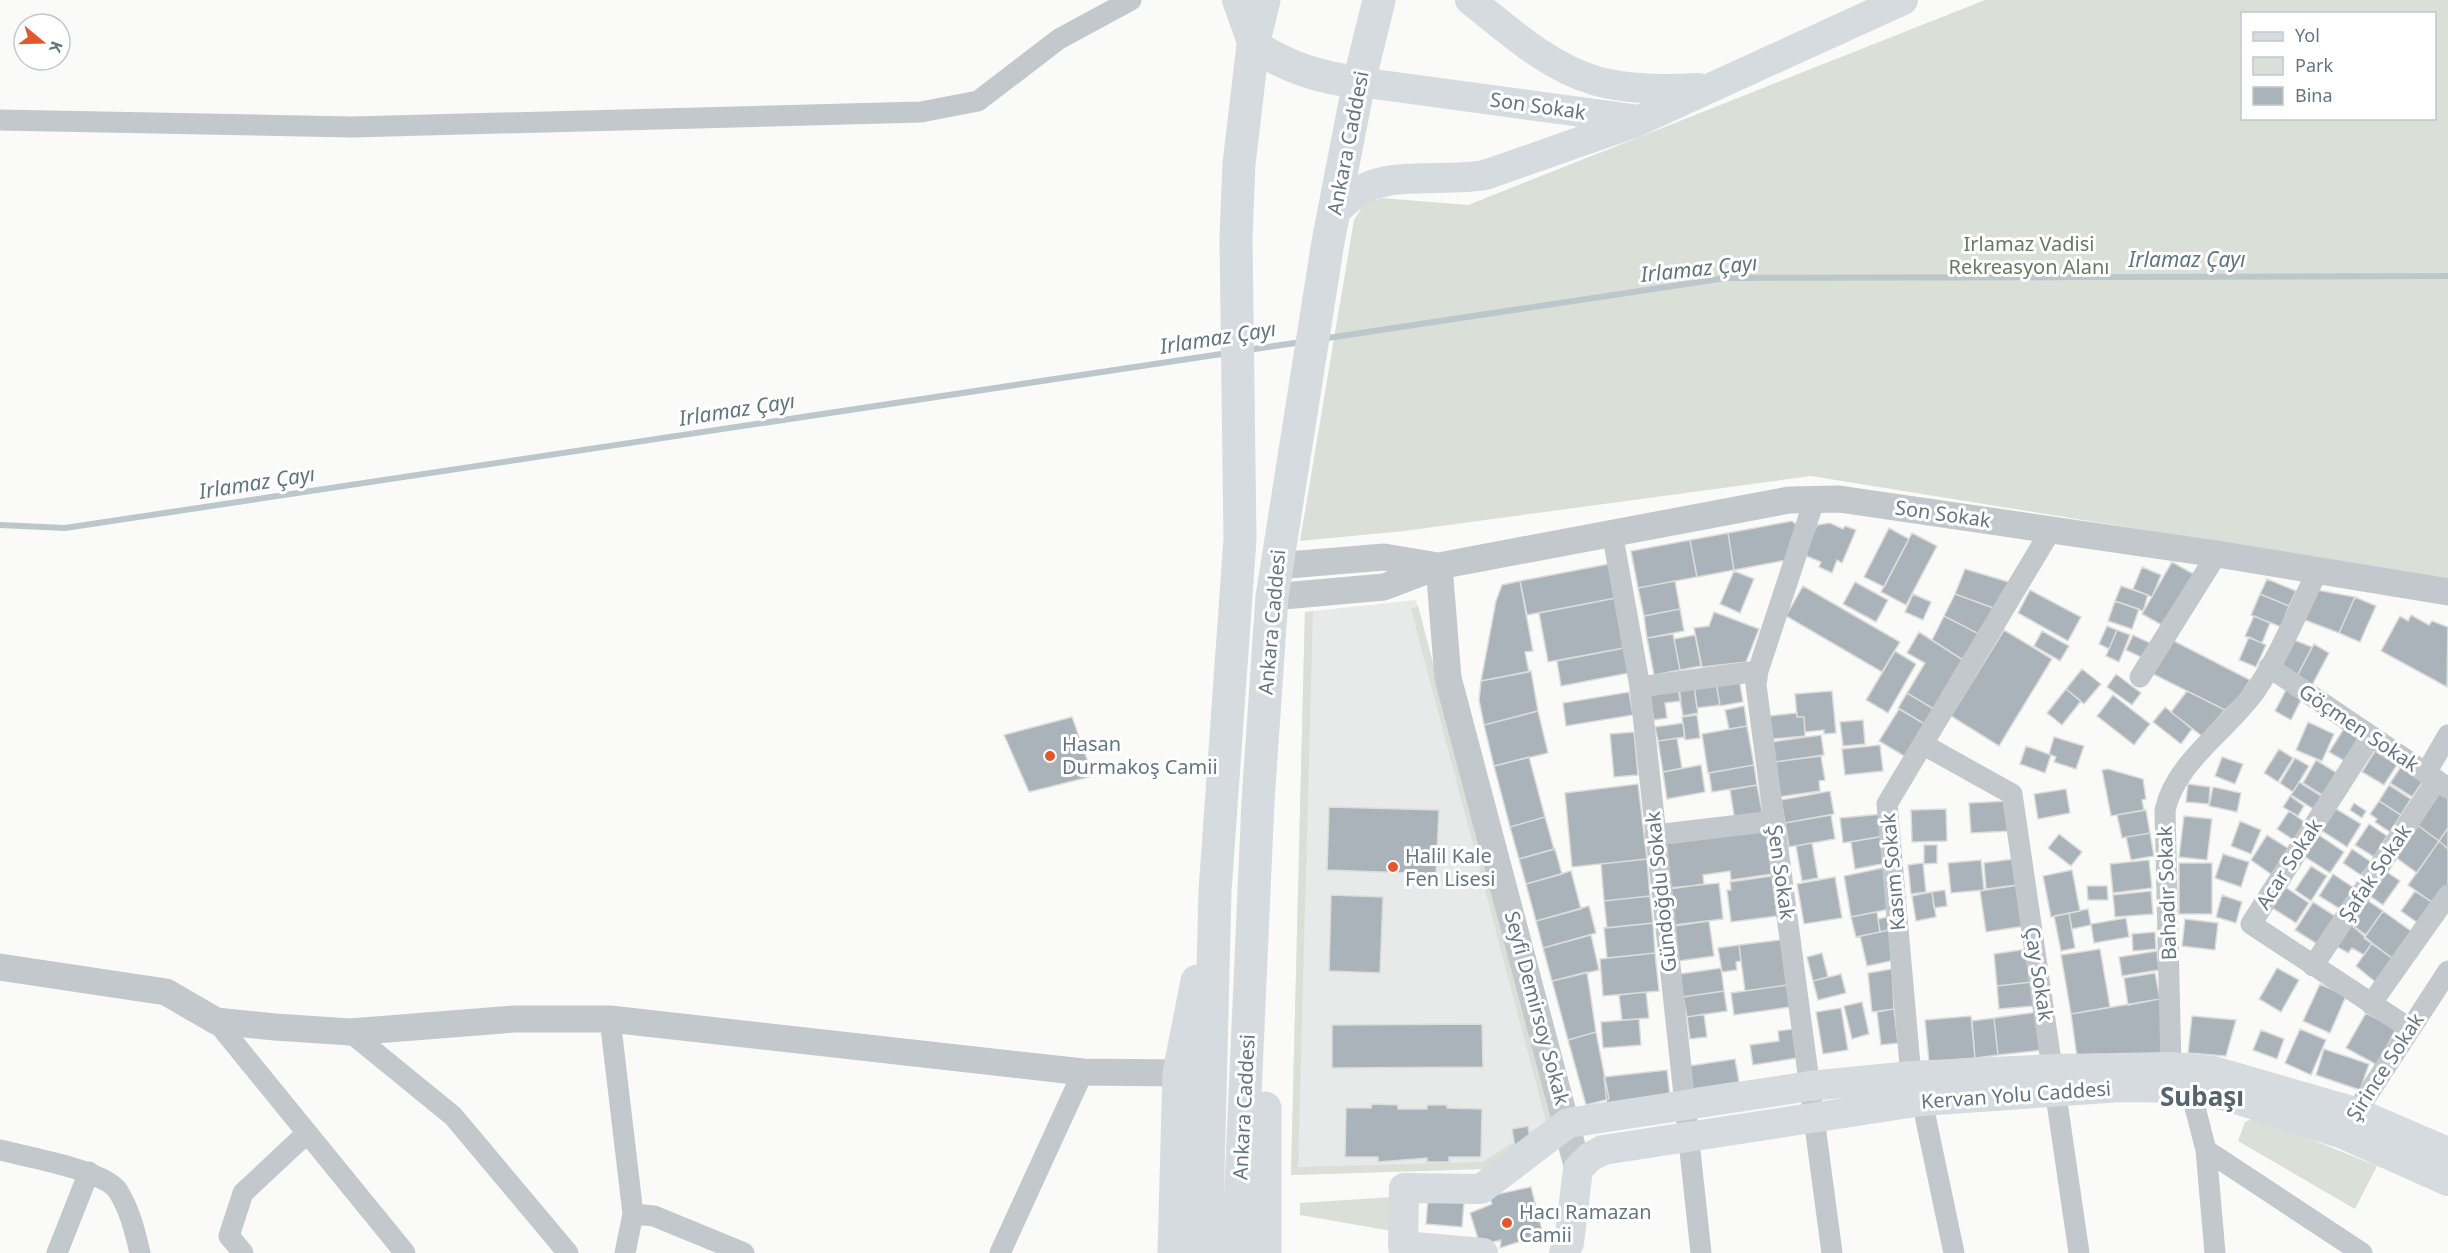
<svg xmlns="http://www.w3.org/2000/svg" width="2448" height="1253" viewBox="0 0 2448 1253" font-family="'Noto Sans',sans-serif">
<rect width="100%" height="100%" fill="#fafaf8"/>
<path fill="#e8e9e9" d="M1416 600 1554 1122 1530 1133 1531 1145 1484 1169 1291 1175 1305 612Z"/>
<path fill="#dadfd7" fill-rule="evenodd" d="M1985 0H2448V579L1811 476 1404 531 1300 541 1354 220 1364 204 1381 198 1468 205ZM2242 14H2434V118H2242Z
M1418 606 1554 1122 1547 1125 1411 609Z
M1313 611 1298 1167 1483 1162 1512 1143 1515 1148 1484 1169 1291 1175 1305 612Z
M2256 1117 2377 1166 2355 1209 2238 1141 2245 1122Z
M1392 1197V1231L1300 1215V1203Z"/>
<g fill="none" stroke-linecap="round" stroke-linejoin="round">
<path stroke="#bbc7cb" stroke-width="6" d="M1321 339 1726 278 2448 276
M1247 350 1302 342
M0 525 65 528 1228 353"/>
</g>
<path fill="#aab3b9" stroke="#dcdcda" stroke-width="1.5" d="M1792 521 1798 526 1786 560 1734 570 1728 533Z
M1830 523 1843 529 1845 526 1856 530 1842 563 1837 560 1832 573 1819 567 1821 562 1804 555 1817 525Z
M1889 528 1909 539 1884 587 1864 577Z
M1728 533 1734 570 1697 577 1690 540Z
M1912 533 1937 546 1906 605 1881 592Z
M1690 540 1697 577 1638 588 1631 551Z
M2172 562 2197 576 2167 628 2142 614Z
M1609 564 1616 598 1527 615 1520 581Z
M2142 567 2161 575 2152 597 2133 589Z
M1965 569 2012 583 1996 609 1955 594Z
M1734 571 1754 579 1740 613 1720 604Z
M2267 579 2296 591 2289 606 2260 594Z
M1520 581 1533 651 1525 652 1529 672 1481 681 1496 601 1502 585Z
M1675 581 1680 609 1644 616 1638 588Z
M1855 582 1888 600 1876 622 1843 604Z
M1803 586 1900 642 1882 672 1786 616Z
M2121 586 2148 595 2143 611 2115 601Z
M2030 590 2081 617 2068 641 2018 613Z
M2317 590 2355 597 2339 633 2305 620Z
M1913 594 1931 602 1923 620 1905 612Z
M1955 594 1996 609 1981 635 1944 616Z
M2260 594 2289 606 2281 627 2251 615Z
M2355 597 2376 606 2360 642 2339 633Z
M1616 598 1624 648 1548 662 1539 613Z
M2115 601 2139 609 2132 629 2108 621Z
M1680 609 1684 631 1647 638 1644 616Z
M1714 612 1759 629 1746 662 1702 667 1694 628 1709 626Z
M2411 615 2429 625 2432 621 2448 627 2447 687 2381 651 2400 616 2408 621Z
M1944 616 1981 635 1966 662 1932 640Z
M2254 616 2270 623 2262 643 2245 636Z
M2107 626 2117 630 2109 649 2099 644Z
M2004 630 2052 659 1999 746 1951 716Z
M2117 630 2130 635 2119 662 2106 656Z
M2042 631 2069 646 2060 661 2034 646Z
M1919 632 1966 662 1937 711 1907 693 1925 663 1907 653Z
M1673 634 1680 670 1654 675 1647 638Z
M1695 635 1701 666 1680 670 1674 639Z
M2133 635 2150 643 2143 658 2126 650Z
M2249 637 2266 645 2256 667 2239 660Z
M2170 639 2250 680 2241 695 2225 710 2153 674Z
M2294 640 2312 647 2296 678 2278 668Z
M2314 644 2329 653 2311 687 2296 678Z
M1624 648 1629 673 1561 686 1557 661Z
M1895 651 1916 664 1888 713 1866 700Z
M2082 669 2101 684 2084 704 2066 689Z
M1531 671 1538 711 1484 725 1479 700 1481 681Z
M2116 674 2141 693 2132 705 2107 687Z
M1739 678 1743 702 1720 706 1716 682Z
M1716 682 1720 705 1697 708 1694 686Z
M1694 686 1698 713 1683 716 1678 688Z
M1679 688 1681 701 1665 703 1667 718 1654 720 1649 694Z
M2287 688 2303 696 2291 720 2275 711Z
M2066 689 2081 701 2062 725 2047 713Z
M1832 691 1836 733 1824 734V730L1805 732 1804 717H1797L1795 694Z
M2187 691 2225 710 2202 736 2171 712Z
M1629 692 1633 715 1566 726 1563 703Z
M1907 693 1937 711 1928 726 1898 708Z
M2113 695 2150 724 2134 745 2097 716Z
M1744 706 1747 726 1729 729 1725 710Z
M2165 707 2192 729 2181 744 2153 722Z
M1899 709 1928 726 1909 759 1879 741Z
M1538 711 1548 753 1494 766 1484 725Z
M1797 713V717H1804L1805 736 1771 739 1769 716Z
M1697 715 1700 738 1685 740 1682 717Z
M1072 717 1093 776 1029 792 1004 735Z
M1863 720 1865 744 1843 746 1840 722Z
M2308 722 2334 734 2322 761 2296 750Z
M1683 723 1685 737 1658 741 1655 727Z
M2347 724 2365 736 2348 763 2329 752Z
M1747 726 1754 765 1708 773 1702 734Z
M1634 732 1638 775 1614 777 1610 734Z
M1821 735 1824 755 1774 762 1771 742Z
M2054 737 2084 746 2076 769 2054 762 2056 757 2049 754Z
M1677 738 1682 768 1663 772 1658 741Z
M1880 745 1883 771 1845 775 1842 749Z
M2026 746 2051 755 2045 773 2020 764Z
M2279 749 2293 758 2278 782 2264 773Z
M2375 751 2397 765 2384 785 2362 772Z
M1821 756 1825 780 1819 781 1820 791 1778 797 1774 762Z
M1529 757 1545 817 1510 827 1494 766Z
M2222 757 2243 764 2235 784 2215 776Z
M2295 758 2309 766 2293 792 2280 783Z
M2316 760 2340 775 2327 798 2303 783Z
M2404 762 2426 777 2412 797 2390 783Z
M1701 765 1705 792 1667 799 1663 772Z
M1754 765 1757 785 1712 792 1709 773Z
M2108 769 2143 779 2146 799 2142 800 2144 810 2111 816 2102 770Z
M2299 782 2323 797 2315 810 2291 795Z
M1638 784 1647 859 1572 867 1565 793Z
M2188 784 2210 787 2209 804 2186 802Z
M1757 785 1763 816 1735 821 1730 790Z
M2389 785 2411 799 2401 815 2379 801Z
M2213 787 2241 793 2237 812 2209 806Z
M2066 789 2070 813 2038 819 2034 794Z
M1830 791 1834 814 1785 823 1781 800Z
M2439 791 2448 798V828L2439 841 2416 824Z
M2290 796 2304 806 2298 816 2283 807Z
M2009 801 2011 831 1971 833 1969 803Z
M2379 801 2401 815 2390 832 2375 822 2377 819 2370 814Z
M2354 803 2366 811 2362 818 2350 810Z
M1329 807 1439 810 1436 874 1327 870Z
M2333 807 2361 824 2347 847 2319 829Z
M1946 809 1947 841 1912 842 1911 810Z
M2146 810 2150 833 2122 838 2117 815Z
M2289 811 2306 823 2295 841 2277 829Z
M1882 814 1884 836 1843 843 1840 818Z
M1831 815 1835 839 1789 847 1785 823Z
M2184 816 2212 819 2207 860 2179 857Z
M1545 817 1554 849 1519 859 1510 827Z
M2240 821 2261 830 2251 854 2231 846Z
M2369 824 2387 836 2374 857 2355 845Z
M2416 824 2439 841 2417 873 2394 856Z
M2448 828V849L2439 841Z
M1758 831 1767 837 1772 874 1731 880 1730 871 1703 875 1704 884 1670 889 1664 844Z
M2150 833 2154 856 2131 860 2126 837Z
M2316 833 2344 852 2330 873 2302 855Z
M2059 834 2082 852 2071 866 2048 848Z
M2267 835 2292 851 2275 877 2251 860Z
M1884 836 1887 863 1855 869 1851 842Z
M2439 841 2448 849V887L2436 905 2408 885Z
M1812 843 1818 878 1802 881 1796 846Z
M1924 845H1937V863L1924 864Z
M1555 849 1562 874 1526 884 1519 859Z
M2352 849 2371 862 2361 875 2343 863Z
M2223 854 2249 862 2241 887 2215 878Z
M2021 858 2025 884 1986 889 1984 863Z
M1647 859 1650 896 1604 901 1601 864Z
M1981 860 1984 890 1951 893 1948 863Z
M2149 860 2152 888 2113 893 2110 864Z
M1923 863 1926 892 1911 894 1908 865Z
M2179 863H2212V914H2179Z
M2311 866 2327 876 2311 901 2295 890Z
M1887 867 1895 908 1851 917 1844 876Z
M2072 870 2080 911 2051 917 2043 876Z
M2384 870 2400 881 2383 905 2367 894Z
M1571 871 1581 909 1536 921 1526 884Z
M2333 874 2354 888 2340 909 2319 896Z
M1772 876 1777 916 1731 922 1727 890H1731L1730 882Z
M1835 877 1842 918 1804 924 1797 884Z
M1719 883 1723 919 1674 925 1670 888Z
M2019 885 2025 926 1986 932 1980 891Z
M2282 885 2309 903 2296 923 2269 906Z
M2087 886H2107L2108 900H2088Z
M1945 890 1947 906 1934 908 1932 892Z
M2151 891 2153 914 2115 917 2113 895Z
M2415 891 2432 902 2418 923 2401 911Z
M1932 892 1936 917 1916 921 1912 896Z
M1331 895 1383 897 1380 973 1329 971Z
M2222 895 2242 902 2236 923 2216 917Z
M1650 896 1653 923 1607 928 1604 901Z
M2364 898 2383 911 2366 935 2348 922Z
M2313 902 2335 916 2317 944 2295 930Z
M1589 906 1596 933 1543 948 1536 921Z
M2088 909 2091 925 2072 929 2069 913Z
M2383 911 2415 934 2396 961 2364 938Z
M1877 912 1880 932 1856 937 1851 917Z
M2069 913 2075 948 2061 951 2054 916Z
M1891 916 1894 929 1880 932 1878 919Z
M2126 918 2129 937 2094 943 2091 924Z
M2185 919 2218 923 2215 950 2182 946Z
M1709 921 1714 956 1679 961 1674 926Z
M2348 922 2372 943 2364 955 2352 948 2348 953 2334 945Z
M1653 923 1655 953 1607 958 1604 928Z
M1894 929 1900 959 1867 966 1860 936Z
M2155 932 2156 949 2133 951 2132 934Z
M1591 935 1599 970 1552 981 1543 948Z
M1781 940 1787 985 1745 991 1739 945Z
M2372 943 2396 961 2379 985 2356 966Z
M1739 945 1741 961 1736 962 1737 970 1722 972 1718 948Z
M2027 949 2032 982 1997 986 1994 954Z
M2100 949 2110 1007 2071 1014 2061 955Z
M2157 951 2159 970 2122 976 2119 957Z
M1655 953 1659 991 1603 996 1600 959Z
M1822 953 1828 977 1813 981 1807 957Z
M1721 968 1724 991 1683 997 1680 974Z
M2277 968 2299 980 2281 1012 2259 999Z
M1892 969 1894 1009 1872 1012 1868 973Z
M1587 972 1596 1032 1568 1040 1552 981Z
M2155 973 2160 999 2128 1005 2124 978Z
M1841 974 1846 993 1818 1000 1813 981Z
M2032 982 2035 1006 1999 1009 1997 986Z
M2320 984 2346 996 2330 1033 2303 1021Z
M1787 985 1790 1007 1734 1015 1731 993Z
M1724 991 1727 1011 1687 1017 1683 997Z
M1646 992 1649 1018 1622 1020 1619 995Z
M2160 999 2164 1053 2077 1057 2071 1014Z
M1862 1002 1869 1034 1852 1039 1844 1006Z
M1841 1008 1848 1050 1823 1054 1816 1012Z
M1894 1009 1898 1043 1881 1045 1877 1012Z
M2038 1012 2042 1050 1998 1055 1994 1018Z
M2366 1013 2396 1029 2377 1065 2346 1048Z
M1704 1014 1707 1037 1690 1039 1687 1017Z
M1971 1016 1975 1058 1929 1062 1925 1020Z
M2192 1016 2236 1020 2226 1056 2188 1053Z
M1994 1018 1998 1055 1975 1058 1972 1021Z
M1639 1019 1641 1045 1603 1048 1601 1022Z
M1482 1024 1483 1067 1332 1068V1025Z
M1793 1029 1797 1058 1753 1065 1750 1045 1779 1041 1778 1031Z
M2300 1029 2326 1040 2311 1075 2285 1063Z
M2261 1030 2284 1039 2277 1059 2253 1050Z
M1596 1032 1609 1099 1586 1105 1568 1040Z
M2324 1049 2369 1064 2360 1090 2316 1075Z
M1735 1059 1739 1082 1692 1089 1689 1066Z
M1667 1070 1670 1096 1607 1103 1604 1077Z
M1372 1104 1398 1105V1109H1427V1105H1447V1108L1482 1109 1481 1157H1449V1162H1427V1158L1378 1162V1157H1345L1346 1108H1371Z
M1528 1126 1531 1145 1515 1148 1512 1129Z
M1531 1187 1543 1234 1500 1248 1501 1240 1480 1245 1470 1213 1492 1204 1489 1196Z
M1428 1198 1464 1202 1462 1227 1426 1224Z"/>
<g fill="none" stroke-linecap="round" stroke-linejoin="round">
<path stroke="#c3c8cc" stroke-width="21" d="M0 120 352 127 921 112 978 101 1059 39 1131 0
M1815 498 1758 671 1756 685 1832 1253
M1612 532 1640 687 1701 1253
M2269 667 2448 788
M2140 677 2217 554
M1640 687 1758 671
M2371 736 2251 924 2409 1028
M1924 745 2012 794 2079 1253
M2426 773 2448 735
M1655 835 1774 821
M2313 966 2437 780
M2371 1004 2448 895
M610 1019 633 1214 625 1253
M216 1021 405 1253
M350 1032 453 1116 568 1253
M2349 1123 2448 971
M0 1150C26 1157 104 1170 118 1191 130 1210 135 1232 140 1253
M2206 1150 2362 1253
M633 1214 654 1216 744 1253
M57 1253 89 1172
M243 1253 229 1236 243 1193 307 1133
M1000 1253 1083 1072
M1954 1253 1922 1101 1911 1076 1887 804 2051 530
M2215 1253 2206 1150 2190 1088 2171 1067 2165 810C2176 761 2228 730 2256 690 2281 653 2298 610 2318 570"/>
<path stroke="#c3c8cc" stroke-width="27" d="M1276 566 1384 557 1438 566
M1439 566 1448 678 1578 1169
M1272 597 1384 587 1439 566 1789 500 1839 499 2217 554 2448 592
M0 967 166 992 216 1021 275 1027 350 1032 515 1019H610L1083 1072 1179 1073"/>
<path stroke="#d6dbdf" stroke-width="30" d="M1237 0 1253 45
M1470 0C1507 29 1547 66 1593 80 1626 90 1663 90 1698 88
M1359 82 1640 120 1903 0
M1334 213C1346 201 1356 191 1372 185 1400 174 1451 181 1485 175L1636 122
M1483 1253 1403 1246 1404 1188 1481 1189 1568 1123 1810 1086 1911 1076 2053 1069 2171 1067 2213 1071 2355 1112 2448 1152
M1564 1253 1569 1243 1578 1169 1590 1157 1603 1150 1922 1101 2122 1087 2190 1088 2233 1098 2343 1134 2448 1181"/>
<path stroke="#d6dbdf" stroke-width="33" d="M1253 45C1287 67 1319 78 1359 82
M1265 1108V1253
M1174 1253 1179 1073 1197 981
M1206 1253 1215 891 1240 539 1236 238 1239 164 1253 45 1264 0
M1238 1253 1258 801 1272 597 1328 242 1359 82 1379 0"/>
</g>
<g fill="#e4572e" stroke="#fff" stroke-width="2">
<circle cx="1050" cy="756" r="6"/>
<circle cx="1393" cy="867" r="6"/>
<circle cx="1507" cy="1223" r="6"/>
</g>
<g text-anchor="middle" stroke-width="6" stroke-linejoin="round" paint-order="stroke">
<g font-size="20" fill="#657683" stroke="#fff">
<text transform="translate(1538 106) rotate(8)" y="7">Son Sokak</text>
<text transform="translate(1348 143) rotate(-79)" y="7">Ankara Caddesi</text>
<text transform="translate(1943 514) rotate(8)" y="7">Son Sokak</text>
<text transform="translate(1272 622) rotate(-85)" y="7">Ankara Caddesi</text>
<text transform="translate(2359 728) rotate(34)" y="7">Göçmen Sokak</text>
<text transform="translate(2289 864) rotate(-57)" y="7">Acar Sokak</text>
<text transform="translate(1781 872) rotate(82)" y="7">Şen Sokak</text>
<text transform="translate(1893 872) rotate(-95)" y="7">Kasım Sokak</text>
<text transform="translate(2375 873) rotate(-56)" y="7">Şafak Sokak</text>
<text transform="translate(1661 892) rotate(-96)" y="7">Gündoğdu Sokak</text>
<text transform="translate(2167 893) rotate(-92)" y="7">Bahadır Sokak</text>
<text transform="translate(2039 974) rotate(81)" y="7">Çay Sokak</text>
<text transform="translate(1537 1008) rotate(75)" y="7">Seyfi Demirsoy Sokak</text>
<text transform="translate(2385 1067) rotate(-57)" y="7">Şirince Sokak</text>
<text transform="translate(2016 1095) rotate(-4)" y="7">Kervan Yolu Caddesi</text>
<text transform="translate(1244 1107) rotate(-87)" y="7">Ankara Caddesi</text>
</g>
<g font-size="20" fill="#687a64" stroke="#fff">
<text x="2029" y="251">Irlamaz Vadisi<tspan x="2029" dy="23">Rekreasyon Alanı</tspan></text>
</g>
<g font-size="20" fill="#657683" stroke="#fff" text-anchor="start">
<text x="1062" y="751">Hasan<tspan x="1062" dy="23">Durmakoş Camii</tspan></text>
<text x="1405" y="863">Halil Kale<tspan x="1405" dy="23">Fen Lisesi</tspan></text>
<text x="1519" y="1219">Hacı Ramazan<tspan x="1519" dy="23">Camii</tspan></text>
</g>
<g font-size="21" font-style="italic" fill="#60757c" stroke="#fff">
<text x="2187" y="267">Irlamaz Çayı</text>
<text transform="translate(1699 269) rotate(-6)" y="7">Irlamaz Çayı</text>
<text transform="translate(1218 338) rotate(-9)" y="7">Irlamaz Çayı</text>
<text transform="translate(737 410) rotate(-9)" y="7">Irlamaz Çayı</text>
<text transform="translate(257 483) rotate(-9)" y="7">Irlamaz Çayı</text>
</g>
<g font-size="26" font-weight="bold" fill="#57646e" stroke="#fff">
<text x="2202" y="1106">Subaşı</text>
</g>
</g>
<rect x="2241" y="12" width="195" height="108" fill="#ffffff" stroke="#c1c8cd" stroke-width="1.5"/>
<rect x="2253" y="32" width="30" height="9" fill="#d6dbdf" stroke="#c1c8cd" stroke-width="1.5"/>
<text x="2295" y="42" font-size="18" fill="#657683">Yol</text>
<rect x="2253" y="57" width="30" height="18" fill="#dadfd7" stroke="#c1c8cd" stroke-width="1.5"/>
<text x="2295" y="72" font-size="18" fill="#657683">Park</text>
<rect x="2253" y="87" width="30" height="18" fill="#aab3b9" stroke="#c1c8cd" stroke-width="1.5"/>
<text x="2295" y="102" font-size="18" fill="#657683">Bina</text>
<g transform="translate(42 42) rotate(109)"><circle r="28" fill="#ffffff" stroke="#c1c8cd" stroke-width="1.5"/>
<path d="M0-4.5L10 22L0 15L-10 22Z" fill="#e4572e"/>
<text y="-9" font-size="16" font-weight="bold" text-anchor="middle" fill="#657683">K</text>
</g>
</svg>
